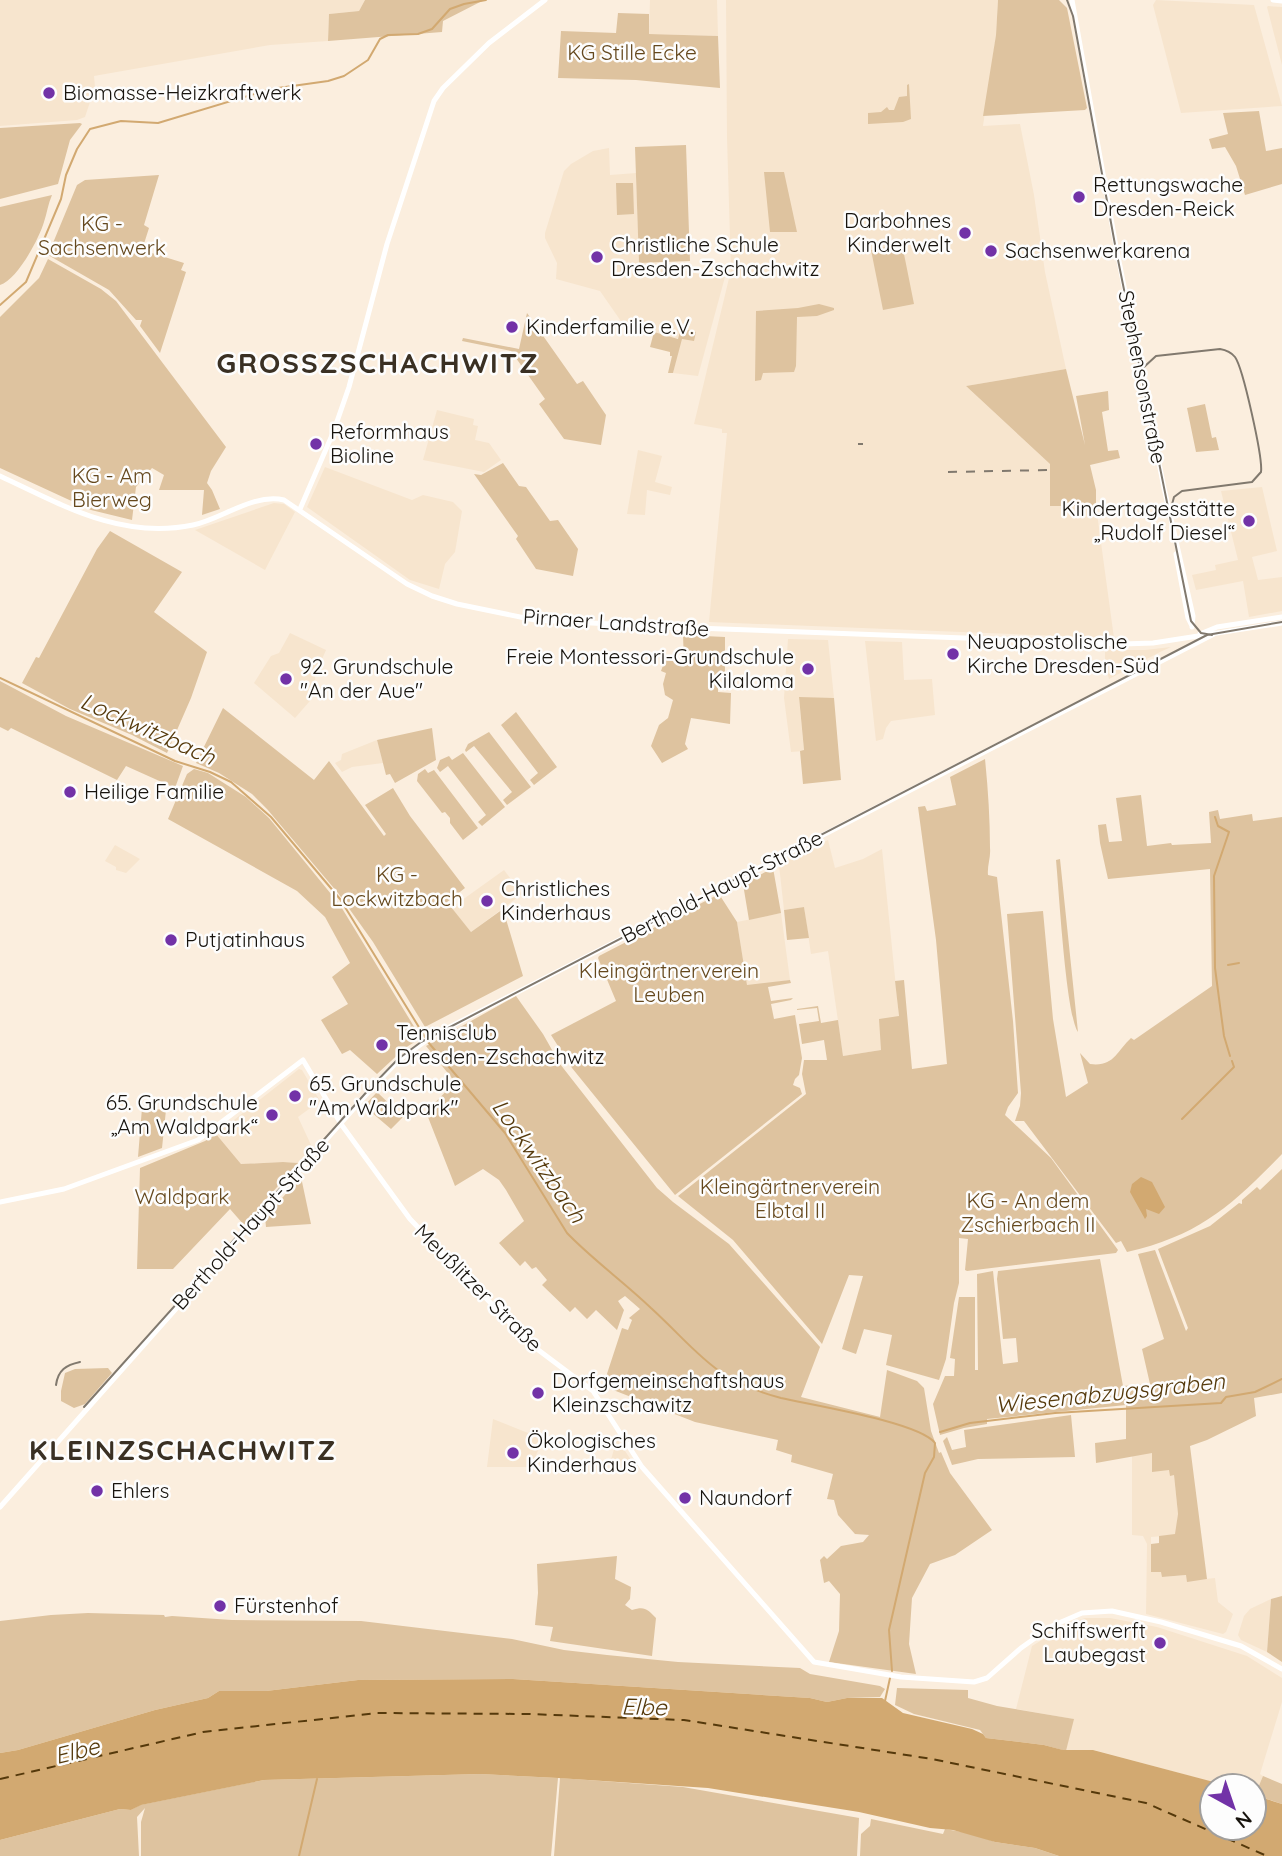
<svg xmlns="http://www.w3.org/2000/svg" width="1282" height="1856" viewBox="0 0 1282 1856" font-family="Quicksand,sans-serif">
<rect width="100%" height="100%" fill="#fbeede"/>
<path fill="#f7e5ce" d="M0 0H365L359 11 329 14 328 41 270 45 94 76 95 87 85 117 77 120 0 126Z
M650 0H717L718 36 649 34Z
M726 0H998L996 35 983 126 1020 124 1034 195 1045 272 1066 369 966 386 1050 464V506H1096L1114 638 709 622 727 433H722V429L694 424 731 270 727 138Z
M1156 0 1254 5 1282 106 1181 113 1153 5Z
M1268 6 1282 7V65L1267 7Z
M609 148 610 175 636 173 639 263H654L707 276 709 270 719 272 718 275 725 277 698 376 673 373 681 339 625 327 600 291 556 279 557 263 545 238V233L564 171 571 164 593 151Z
M437 410 474 419 473 425 478 426 475 440 489 443 501 460 484 472 423 460Z
M638 450 662 456 655 482 672 487 670 495 647 490 645 515 627 514Z
M325 467 412 500 423 495 453 502 462 511 455 552 445 564 439 589 410 580 307 507Z
M1262 487 1277 551 1252 557 1258 580 1282 577V611L1249 617 1243 581 1196 590 1192 575 1216 570 1215 565 1238 560 1221 491Z
M274 503 284 504 295 512 265 570 195 530Z
M290 633 326 650 315 675 316 694 295 718 254 683 271 656 279 653Z
M788 639 828 640 834 698H799L804 751 791 752 784 698Z
M865 641 902 642 904 680 932 679 935 715 891 721 886 728 883 739 876 741Z
M1171 647 1160 652 1109 679 1105 664V650H1145Z
M377 740 383 763 352 767 342 772 335 763 341 760 342 754Z
M828 840 835 868 863 859 882 849 899 1017 881 1050 843 1056 828 951 811 954 804 907 784 910 779 865Z
M115 845 140 859 126 873 116 870V867L105 861Z
M504 870 522 894 471 932 451 908Z
M781 913 790 980 747 986 737 922Z
M299 1069 302 1070 320 1101 298 1117 312 1147 298 1163 283 1162 241 1164 216 1134Z
M493 1419 543 1439 531 1467H487Z
M617 1439 635 1466 634 1471 610 1463Z
M1153 1452 1174 1475 1178 1514 1176 1535 1151 1537V1572H1162V1577L1187 1575 1188 1581 1215 1578 1218 1602 1233 1614 1226 1632 1223 1634 1146 1614 1147 1544 1143 1536 1132 1535V1456Z
M1271 1599 1267 1652 1241 1640 1238 1635 1244 1616 1250 1609Z
M1085 1618H1110L1157 1627 1247 1656 1282 1678V1702L1260 1774 1263 1776 1255 1795 1254 1786H1227L1094 1750 1066 1751 1073 1719 1016 1709 1032 1646 1068 1624Z"/>
<path fill="#dec39f" d="M365 0H484L443 21 442 32 328 41 329 14 359 11Z
M998 0H1059L1067 8 1087 108 1085 110 983 116 996 35Z
M618 13 649 14V34L718 36 720 88 636 80 558 78 561 31 616 33Z
M909 84 911 119 903 122 868 124V113L881 112 887 107 889 110H894L899 97 907 96V85Z
M1259 111 1266 151 1282 148V184L1245 195 1236 166 1225 147 1212 149 1209 139 1228 134 1223 113Z
M80 123 82 124 70 140 58 184 0 199V128Z
M686 145 690 261 639 263 635 147Z
M764 172H784L797 232H770Z
M159 175 144 225 149 228 142 250 184 263 181 270 186 272 160 353 140 326 142 320H136L109 290 48 255 77 185 85 180Z
M616 183H633L634 214 617 215Z
M52 195C48 204 47 213 44 222 39 239 17 280 0 285V207Z
M902 244 914 304 883 310 871 250Z
M48 259 101 289 116 301 226 447 211 471 207 483 212 490 220 509 202 515 204 490H159L164 475 152 468 136 487 132 520 91 510 0 468V317L39 278Z
M819 304 834 308V310L817 316 797 317 796 366 794 372 763 373 761 380 755 381 756 311 798 308Z
M527 313 577 384 583 381 606 415 601 445 564 439 539 404 545 399 511 351 462 341 463 338 519 349Z
M681 328 696 332 694 341 682 339 673 373H668L672 356H670V352L650 347 654 332 678 339Z
M1066 369 1085 445 1076 396 1108 391 1109 410 1102 412 1108 451 1118 450 1120 458 1090 465 1096 490V506H1050V464L966 386Z
M1205 404 1212 438 1216 437 1219 450 1196 452 1187 408Z
M503 463 519 486 526 487 550 521 558 520 578 549 573 576 536 569 516 539 518 536 474 474 481 475Z
M110 531 182 572 154 612 207 652 191 698 167 753 132 735 70 709 22 683 36 657 39 658 97 549Z
M683 635 725 637V674H718V692L731 693 730 724 691 718 685 744 688 749 662 763 651 746 659 725 668 718 673 700 665 695 663 684 666 673 661 671 665 660 684 662Z
M0 681 66 716 183 766 175 788 126 766 117 780 11 728 8 731 0 727Z
M799 697 834 698 841 780 803 784 800 751 804 750Z
M223 708 314 780 329 761 384 836 386 834 365 805 393 788 410 816 465 888 447 902 471 932 503 909 523 976 425 1027 373 942 338 893 267 809 252 794 219 773 196 763Z
M516 712 557 767 534 785 530 780 538 773 501 725Z
M432 728 436 760 395 783 390 774 386 775 377 740Z
M489 732 531 787 507 805 503 800 512 792 474 746 466 752 465 750 468 744Z
M463 753 505 807 482 826 478 822 486 815 448 766 440 772 437 768 440 760 449 756 452 760Z
M985 759C988 789 990 818 990 848 991 857 987 866 988 875L997 877 1013 1021 1018 1093 1008 1107 1005 1115 1051 1158 1118 1250 1116 1253 967 1271 965 1270 968 1239 959 1238V1283L954 1303 946 1359 939 1380 886 1365 892 1335 864 1329 856 1354 842 1349 863 1276 849 1275 822 1344 733 1240 678 1196 806 1094 802 1074 804 1060H827L824 1040 802 1044 799 1024 819 1021 817 1008 797 1010V1009L818 1006 821 1023 838 1020 843 1056 881 1050 879 1019 899 1016 895 981 904 980 912 1069 947 1064 936 940 918 807 925 806 927 811 956 805 950 777Z
M194 769 208 773 246 797 269 818 340 905 421 1038 405 1048 377 1074 350 1050 342 1054 321 1020 348 1004 332 977 350 963 325 917 297 891 168 819 187 774Z
M425 769 428 773 434 770 478 828 463 840 450 823V818L445 812 442 813 417 781 418 774Z
M1141 795 1147 846 1171 843 1172 845 1211 843 1209 812 1218 810 1220 819 1252 814 1253 821 1282 817V1154C1231 1206 1200 1235 1127 1252L1121 1241 1116 1243 1024 1121H1015L1020 1106 1021 1093 1007 914 1043 911 1053 1019 1066 1097 1088 1083 1080 1053 1090 1064C1114 1067 1116 1052 1131 1038L1134 1040 1212 986 1210 869 1108 879 1100 843 1098 825 1106 824 1109 842 1122 841 1116 798Z
M1060 859 1078 1032C1066 1015 1059 890 1056 860Z
M773 868 781 913 749 920 743 884Z
M719 894 737 922 747 985 790 980 791 983 768 987 771 1001 793 998 791 1000 771 1004 774 1019 795 1015 802 1058 799 1075 795 1079 793 1085 800 1088 802 1094 675 1195 572 1068 551 1035 616 1001 598 958 599 956Z
M804 907 809 938 787 940 784 910Z
M516 996 543 1034 560 1064 657 1188 673 1202 729 1244 820 1347 801 1397 880 1417 887 1370 917 1381 924 1388 931 1431 939 1453 941 1452 950 1473 992 1530 955 1555 930 1564 912 1598 909 1644 916 1674 829 1662 839 1631 840 1594 829 1581 824 1583 820 1560 824 1556 827 1559 841 1546 863 1542 869 1535 855 1534 838 1515 834 1500 827 1499 833 1474 791 1462 792 1455 776 1450 778 1440 695 1422 603 1386 622 1328 628 1330 632 1320 629 1318 640 1309 625 1296 618 1301 624 1310 617 1330 596 1310 587 1319 575 1307 570 1312 542 1285 547 1280 536 1267 532 1269 525 1261 520 1266 499 1243 524 1221 506 1190 499 1180 483 1169 455 1186 426 1112 455 1082 426 1046Z
M377 1092 403 1117 391 1129 364 1106Z
M142 1108 166 1110 162 1148 138 1157Z
M216 1134 241 1164 283 1162 298 1163 244 1225 230 1209 173 1269H137L140 1168 205 1141Z
M1282 1169V1393L1254 1398 1256 1416 1207 1440 1190 1446 1207 1579 1187 1582 1186 1575 1162 1577 1161 1572H1151V1544L1159 1543V1536L1175 1534 1178 1514 1174 1475 1170 1476 1169 1470 1152 1472V1453L1096 1463 1095 1443 1126 1439V1405L987 1419V1424L964 1428 940 1435 933 1404 945 1376H954L955 1359 950 1358 959 1297H975V1370H978L977 1274 993 1271 1003 1364 1018 1362 1016 1338 1003 1339 997 1279 998 1271 1100 1259 1123 1386 1150 1384 1142 1349 1164 1339 1138 1254 1155 1250 1186 1331 1188 1328 1158 1249 1210 1226 1239 1203 1242 1204V1200L1257 1187 1260 1190Z
M301 1177 311 1224 266 1227 265 1217Z
M108 1368 112 1373 85 1404 74 1408 61 1401V1391L65 1373 75 1369Z
M1071 1415 1075 1457 978 1459 952 1465 943 1441 947 1437 952 1450 966 1447 964 1430Z
M617 1556 615 1579 631 1587 630 1599 625 1605 632 1610C645 1606 647 1609 656 1618L652 1656 550 1641 553 1627 535 1625 538 1593 537 1564Z
M1282 1596V1662L1267 1652 1271 1599Z
M88 1613 164 1615 165 1617 172 1616 232 1620 361 1621 512 1639 564 1650 607 1655 678 1662 800 1668 810 1674 880 1686 885 1689 880 1697 847 1698 827 1702 810 1698 513 1679 358 1680 266 1691H219L208 1698 155 1710 18 1750 0 1753V1621L51 1615Z
M897 1688 968 1690V1698L997 1706 1074 1719 1066 1751 1044 1745 986 1738 980 1730 914 1714 895 1705Z
M480 1774 558 1778 551 1856H141V1822L145 1808 137 1817 139 1856H0V1840L120 1809 131 1810 140 1805 264 1780Z
M1263 1776 1282 1784V1804L1255 1795Z
M560 1778 683 1787 865 1819 859 1818 857 1856H554Z
M871 1819 943 1834 945 1829 974 1834 995 1842 1035 1848 1059 1856H860L861 1834 870 1826Z"/>
<path fill="#d2a971" d="M1141 1177 1152 1182 1165 1207 1159 1214 1146 1209 1147 1216 1145 1219 1130 1192 1132 1184Z
M513 1679 810 1698 827 1702 847 1698H882L903 1713 972 1729 983 1734 986 1738 1044 1745 1063 1750H1093L1225 1785 1227 1786H1212V1828H1254V1795L1282 1804V1856H1059L1035 1848 995 1842 953 1830 930 1828 859 1812 708 1788 558 1778 480 1774 264 1780 141 1805 131 1810 120 1809 0 1840V1753L18 1750 155 1710 208 1698 219 1691H266L358 1680Z"/>
<g fill="none" stroke-linecap="round" stroke-linejoin="round">
<path stroke="#d2a971" stroke-width="2" d="M0 305 26 282 61 199 66 175 77 149 90 129 121 121 158 123 271 89 328 81 344 76 368 60 380 39 388 35 418 34 432 29 450 9 464 4 486 0
M0 678 175 761 210 772 231 782 271 817 340 899 425 1037
M1215 817 1218 826 1229 832 1214 876 1215 968 1224 1036 1230 1056
M1228 965 1239 963
M428 1042 505 1133 567 1233C593 1260 624 1282 651 1308 700 1353 713 1380 781 1398 811 1405 919 1422 935 1443L934 1457 925 1473 889 1630 892 1671
M1182 1119 1234 1067 1232 1061
M940 1432 970 1423 1055 1413 1221 1403 1226 1397 1255 1392 1282 1379
M885 1701 890 1678
M299 1856 317 1779"/>
<path stroke="#55390b" stroke-width="2" stroke-dasharray="9 7" stroke-linecap="butt" d="M0 1779 203 1732 377 1713 528 1714 684 1720 932 1759 1146 1803 1267 1856"/>
<path stroke="#fff" stroke-width="5" d="M1072 0 1115 241 1164 488 1193 616 1192 627
M1273 0 1282 1
M0 476C62 505 121 540 193 525 222 519 253 493 284 500L407 584 432 596 457 604 535 620 668 627 1123 644 1153 643 1282 623
M300 509 333 433 349 387 387 244 434 101 443 88 489 43 545 0
M1176 554 1188 618 1192 626
M1200 634 1217 627 1282 617
M0 1202 64 1189 198 1140 303 1060 341 1124 410 1219 529 1343 593 1391 642 1467 814 1662 901 1677 974 1682 987 1678 1021 1648 1052 1626 1082 1613 1112 1611 1161 1622 1241 1646 1282 1669
M0 1507 372 1088 399 1060 434 1035 1214 634"/>
<path stroke="#81796e" stroke-width="2" d="M1067 0 1073 16 1116 250 1191 621 1201 633 1212 635
M1142 379 1144 367 1156 356 1220 349C1226 350 1231 352 1235 357 1243 368 1263 458 1261 472L1252 482 1182 491 1174 497 1170 512
M56 1385C58 1370 66 1365 80 1362
M84 1407 371 1087 398 1059 421 1042 1207 635 1282 622"/>
<path stroke="#81796e" stroke-width="2" stroke-dasharray="9 9" stroke-linecap="butt" d="M858 444H863
M948 472 1049 470"/>
</g>
<g fill="#7232a7" stroke="#fdfdfd" stroke-width="2.5">
<circle cx="49" cy="93" r="7"/>
<circle cx="1079" cy="197" r="7"/>
<circle cx="965" cy="233" r="7"/>
<circle cx="991" cy="251" r="7"/>
<circle cx="597" cy="257" r="7"/>
<circle cx="512" cy="327" r="7"/>
<circle cx="316" cy="444" r="7"/>
<circle cx="1249" cy="521" r="7"/>
<circle cx="953" cy="654" r="7"/>
<circle cx="808" cy="669" r="7"/>
<circle cx="286" cy="679" r="7"/>
<circle cx="70" cy="792" r="7"/>
<circle cx="487" cy="901" r="7"/>
<circle cx="171" cy="940" r="7"/>
<circle cx="382" cy="1045" r="7"/>
<circle cx="295" cy="1096" r="7"/>
<circle cx="272" cy="1115" r="7"/>
<circle cx="538" cy="1393" r="7"/>
<circle cx="513" cy="1453" r="7"/>
<circle cx="97" cy="1491" r="7"/>
<circle cx="685" cy="1498" r="7"/>
<circle cx="220" cy="1606" r="7"/>
<circle cx="1160" cy="1643" r="7"/>
</g>
<g text-anchor="middle" stroke-width="5" stroke-linejoin="round" paint-order="stroke">
<g font-size="21" fill="#65481d" stroke="#fdfdfd">
<text x="632" y="60">KG Stille Ecke</text>
<text x="102" y="231">KG -<tspan x="102" dy="24">Sachsenwerk</tspan></text>
<text x="112" y="483">KG - Am<tspan x="112" dy="24">Bierweg</tspan></text>
<text x="397" y="882">KG -<tspan x="397" dy="24">Lockwitzbach</tspan></text>
<text x="669" y="978">Kleingärtnerverein<tspan x="669" dy="24">Leuben</tspan></text>
<text x="790" y="1194">Kleingärtnerverein<tspan x="790" dy="24">Elbtal II</tspan></text>
<text x="182" y="1204">Waldpark</text>
<text x="1028" y="1208">KG - An dem<tspan x="1028" dy="24">Zschierbach II</tspan></text>
</g>
<g font-size="21" fill="#17130d" stroke="#fdfdfd" text-anchor="start">
<text x="63" y="100">Biomasse-Heizkraftwerk</text>
<text x="1093" y="192">Rettungswache<tspan x="1093" dy="24">Dresden-Reick</tspan></text>
<text x="951" y="228" text-anchor="end">Darbohnes<tspan x="951" dy="24">Kinderwelt</tspan></text>
<text x="611" y="252">Christliche Schule<tspan x="611" dy="24">Dresden-Zschachwitz</tspan></text>
<text x="1005" y="258">Sachsenwerkarena</text>
<text x="526" y="334">Kinderfamilie e.V.</text>
<text x="330" y="439">Reformhaus<tspan x="330" dy="24">Bioline</tspan></text>
<text x="1235" y="516" text-anchor="end">Kindertagesstätte<tspan x="1235" dy="24">„Rudolf Diesel“</tspan></text>
<text x="967" y="649">Neuapostolische<tspan x="967" dy="24">Kirche Dresden-Süd</tspan></text>
<text x="794" y="664" text-anchor="end">Freie Montessori-Grundschule<tspan x="794" dy="24">Kilaloma</tspan></text>
<text x="300" y="674">92. Grundschule<tspan x="300" dy="24">"An der Aue"</tspan></text>
<text x="84" y="799">Heilige Familie</text>
<text x="501" y="896">Christliches<tspan x="501" dy="24">Kinderhaus</tspan></text>
<text x="185" y="947">Putjatinhaus</text>
<text x="396" y="1040">Tennisclub<tspan x="396" dy="24">Dresden-Zschachwitz</tspan></text>
<text x="309" y="1091">65. Grundschule<tspan x="309" dy="24">"Am Waldpark"</tspan></text>
<text x="258" y="1110" text-anchor="end">65. Grundschule<tspan x="258" dy="24">„Am Waldpark“</tspan></text>
<text x="552" y="1388">Dorfgemeinschaftshaus<tspan x="552" dy="24">Kleinzschawitz</tspan></text>
<text x="527" y="1448">Ökologisches<tspan x="527" dy="24">Kinderhaus</tspan></text>
<text x="111" y="1498">Ehlers</text>
<text x="699" y="1505">Naundorf</text>
<text x="234" y="1613">Fürstenhof</text>
<text x="1146" y="1638" text-anchor="end">Schiffswerft<tspan x="1146" dy="24">Laubegast</tspan></text>
</g>
<g font-size="21" fill="#17130d" stroke="#fdfdfd">
<text transform="translate(1142 377) rotate(79)" y="7">Stephensonstraße</text>
<text transform="translate(616 623) rotate(4)" y="7">Pirnaer Landstraße</text>
<text transform="translate(722 887) rotate(-27)" y="7">Berthold-Haupt-Straße</text>
<text transform="translate(251 1224) rotate(-48)" y="7">Berthold-Haupt-Straße</text>
<text transform="translate(478 1288) rotate(45)" y="7">Meußlitzer Straße</text>
</g>
<g font-size="23" font-style="italic" fill="#55390b" stroke="#fdfdfd">
<text transform="translate(148 729) rotate(24)" y="8">Lockwitzbach</text>
<text transform="translate(539 1161) rotate(55)" y="8">Lockwitzbach</text>
<text transform="translate(1110 1393) rotate(-6)" y="8">Wiesenabzugsgraben</text>
<text transform="translate(644 1707) rotate(1)" y="8">Elbe</text>
<text transform="translate(77 1751) rotate(-14)" y="8">Elbe</text>
</g>
<g font-size="28" font-weight="bold" letter-spacing="2" fill="#3a3023" stroke="#fdfdfd">
<text x="378" y="373">GROSSZSCHACHWITZ</text>
<text x="183" y="1460">KLEINZSCHACHWITZ</text>
</g>
</g>
<g transform="translate(1233 1807) rotate(140)"><circle r="33" fill="#fdfdfd" stroke="#a19f9d" stroke-width="2"/>
<path d="M0-5L12 26L0 18L-12 26Z" fill="#7232a7"/>
<text y="-10" font-size="19" font-weight="bold" text-anchor="middle" fill="#17130d">N</text>
</g>
</svg>
